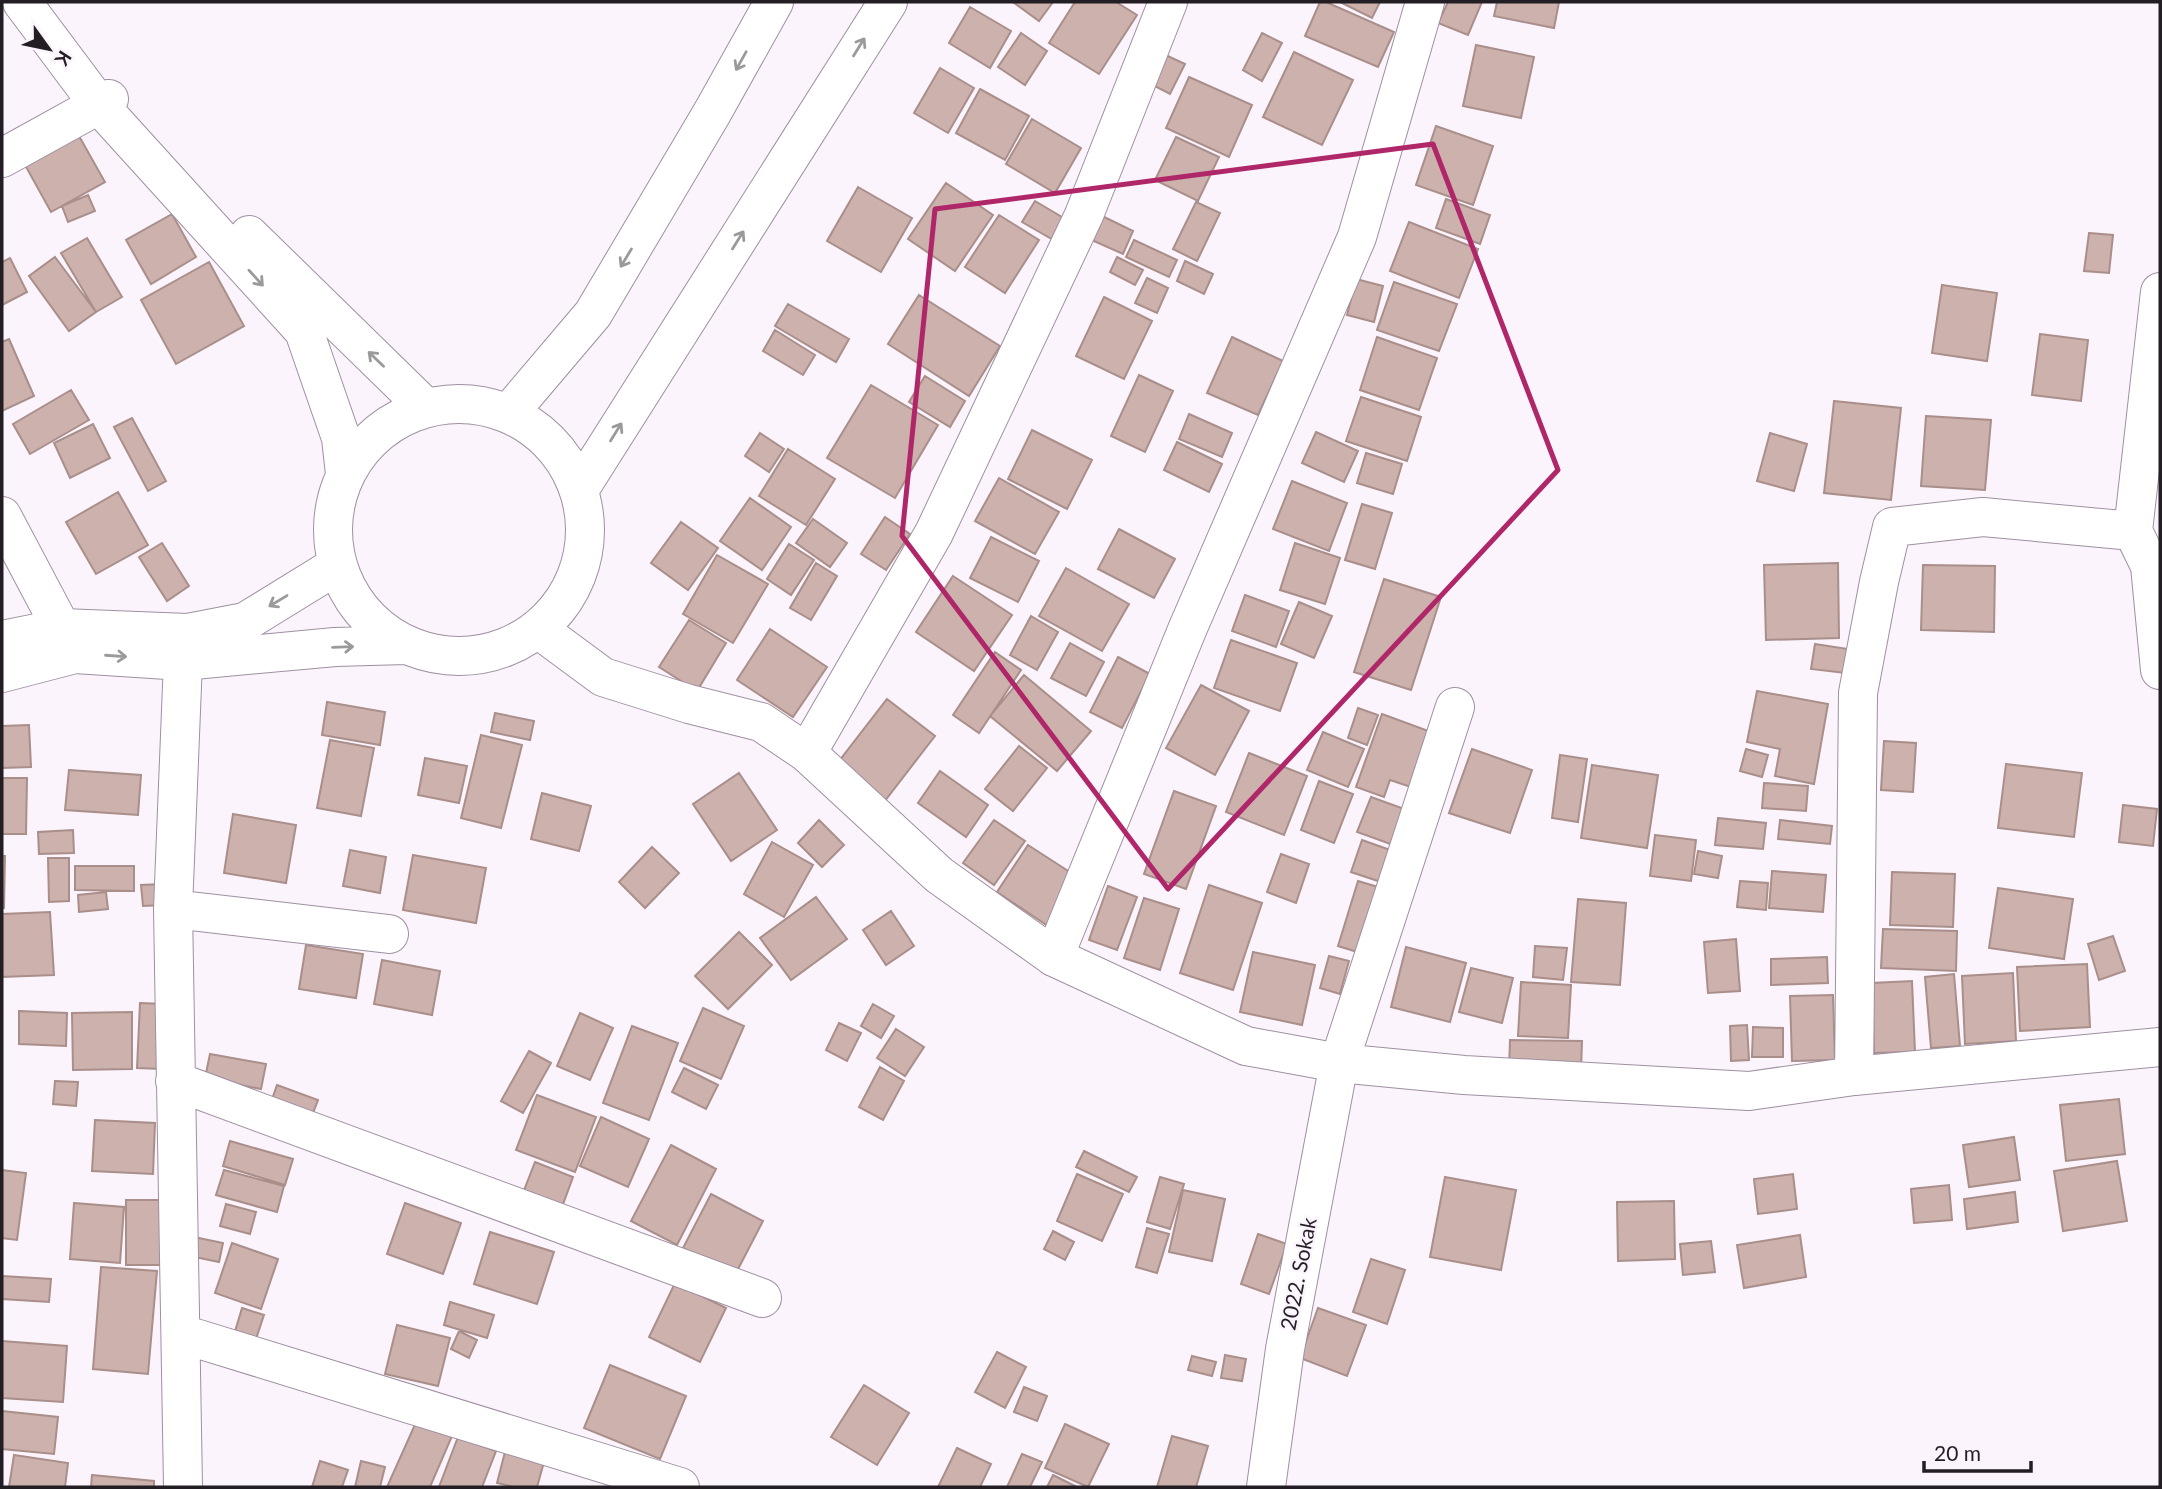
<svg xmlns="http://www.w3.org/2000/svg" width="2162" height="1489" viewBox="0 0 2162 1489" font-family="Lato,sans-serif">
<rect width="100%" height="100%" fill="#fbf4fc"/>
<path fill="#ccb1ac" stroke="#a98e8a" stroke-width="2" d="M1013 2H1053L1039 21Z
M1075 2H1116L1137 15 1099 74 1049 43Z
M1320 2H1326L1394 32 1378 67 1305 36Z
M1340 2H1380L1372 18Z
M1448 2H1482L1468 35 1438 23Z
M1497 2H1559L1554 28 1494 16Z
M970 7 1011 31 990 68 949 43Z
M1021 33 1047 51 1025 85 998 67Z
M1262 33 1282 43 1262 81 1243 70Z
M1476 45 1534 57 1521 118 1463 106Z
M1159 52 1185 64 1170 94 1145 81Z
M1294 52 1353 80 1322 145 1263 117Z
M940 68 974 88 948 133 914 113Z
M1189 77 1252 105 1229 157 1166 128Z
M980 89 1029 116 1005 160 956 133Z
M1032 119 1081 148 1055 193 1006 164Z
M1436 126 1493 146 1473 205 1416 185Z
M79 136 105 182 51 212 25 165Z
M1176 137 1219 157 1198 201 1155 180Z
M946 183 993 215 955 271 908 239Z
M858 187 912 218 881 272 827 241Z
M88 195 95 211 68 222 62 206Z
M1446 199 1490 215 1480 244 1436 228Z
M1035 201 1067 220 1055 241 1022 222Z
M1196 202 1220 213 1197 261 1173 249Z
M172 214 196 257 151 284 126 240Z
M1098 214 1133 231 1123 254 1087 238Z
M999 215 1039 240 1005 293 965 267Z
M1409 222 1478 249 1459 298 1390 271Z
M2089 233 2113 235 2109 273 2084 271Z
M87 238 122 297 96 312 61 253Z
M1134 240 1177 260 1169 277 1126 257Z
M55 257 96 312 69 331 29 276Z
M1117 257 1143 270 1135 285 1110 272Z
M10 258 27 292 2 305V262Z
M1185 261 1213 274 1204 294 1177 281Z
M209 262 244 326 176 364 141 300Z
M1147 278 1168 288 1157 313 1135 303Z
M1356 279 1383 286 1374 322 1347 315Z
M1394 282 1457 304 1439 351 1377 330Z
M1942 285 1997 293 1987 361 1932 353Z
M919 295 1000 346 969 396 888 344Z
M1104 297 1152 321 1124 379 1076 356Z
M788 304 849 339 836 362 775 326Z
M775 330 815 355 803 375 763 351Z
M2040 334 2088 340 2081 401 2032 395Z
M1232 337 1283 361 1258 415 1207 393Z
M1377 337 1437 358 1419 410 1360 390Z
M9 339 34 396 2 411V342Z
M1139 375 1173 391 1145 452 1111 436Z
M925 376 965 401 950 427 909 402Z
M871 385 938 425 895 498 827 458Z
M71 390 89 420 30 454 13 424Z
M1361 397 1421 417 1407 461 1346 441Z
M1834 401 1901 408 1891 500 1824 493Z
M1189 414 1232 433 1222 457 1179 439Z
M1926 416 1991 420 1985 490 1921 486Z
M132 418 166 481 148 491 114 427Z
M93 424 110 458 70 478 54 443Z
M1032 430 1092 460 1067 509 1008 479Z
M1316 432 1358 451 1344 482 1302 463Z
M760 433 784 449 769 472 745 456Z
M1770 433 1807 444 1794 491 1757 481Z
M1177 442 1222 464 1209 492 1164 470Z
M788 449 835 479 806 525 759 496Z
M1366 453 1402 464 1393 494 1357 483Z
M999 478 1059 512 1035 554 975 521Z
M1292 481 1347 503 1329 551 1273 529Z
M118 492 148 545 96 574 66 522Z
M750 498 791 527 762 570 720 541Z
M1362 504 1392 513 1375 569 1345 560Z
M885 517 910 534 886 570 861 554Z
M813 519 847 543 830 567 796 543Z
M681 522 718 548 688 590 651 563Z
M1119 529 1175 559 1154 598 1098 569Z
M991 537 1039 561 1018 602 970 578Z
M162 543 189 586 167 601 139 557Z
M1295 543 1340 558 1325 604 1280 590Z
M789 544 814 560 791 595 767 579Z
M717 555 768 584 733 643 683 614Z
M816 563 837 576 811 620 790 608Z
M1838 563 1839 638 1766 640 1764 565Z
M1923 565 1995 566 1994 632 1921 630Z
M1066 568 1129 604 1102 651 1039 616Z
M953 576 1012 615 974 671 916 632Z
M1384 579 1441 597 1411 690 1354 672Z
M1245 595 1289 611 1276 647 1232 631Z
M1299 602 1332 616 1314 658 1281 644Z
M1031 616 1058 632 1037 670 1010 655Z
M689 620 726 643 697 691 659 667Z
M770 629 827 667 793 717 737 680Z
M1231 640 1297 663 1280 711 1214 688Z
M1070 643 1104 662 1086 696 1051 678Z
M1815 644 1848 649 1845 673 1811 669Z
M995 652 1021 670 979 733 953 715Z
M1118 657 1150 674 1122 728 1090 712Z
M1024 675 1091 731 1057 771 990 716Z
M1201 685 1249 711 1215 775 1166 748Z
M1757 691 1828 704 1814 784 1775 776 1780 749 1747 742Z
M887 699 935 736 884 802 836 765Z
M327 702 385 712 380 745 322 735Z
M1358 708 1378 715 1367 745 1348 738Z
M495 713 534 721 530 740 491 732Z
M1382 714 1434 733 1414 788 1390 780 1384 797 1356 787Z
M29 725 31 767 2 768V726Z
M1323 732 1364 749 1348 787 1307 770Z
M481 735 522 745 501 828 461 818Z
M330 740 374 748 361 816 317 808Z
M1884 741 1916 743 1913 792 1881 790Z
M1019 746 1047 768 1013 811 985 789Z
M1472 749 1532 770 1510 833 1449 813Z
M1746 749 1768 755 1762 777 1740 771Z
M1249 753 1307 776 1284 835 1226 812Z
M1560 755 1587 759 1578 822 1552 818Z
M425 758 467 766 459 803 418 795Z
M2006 764 2082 773 2074 837 1998 828Z
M1592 765 1658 775 1647 848 1581 838Z
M69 770 141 775 138 815 65 810Z
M940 771 988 805 966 837 918 803Z
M739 773 777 830 731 861 693 804Z
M2 778H27L26 834H2Z
M1319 781 1353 794 1334 843 1301 830Z
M1764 783 1808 786 1806 811 1762 808Z
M1174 791 1216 806 1186 889 1144 874Z
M542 793 591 806 579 851 531 839Z
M1371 797 1410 811 1396 846 1357 832Z
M2123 805 2157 809 2153 846 2119 842Z
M233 814 296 825 286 883 224 873Z
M1718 818 1766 823 1763 849 1715 845Z
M819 820 844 845 822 867 798 843Z
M994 820 1025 841 994 885 963 863Z
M1780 820 1832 826 1830 844 1778 839Z
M73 830 74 853 39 854 38 832Z
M1655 835 1696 840 1691 881 1650 876Z
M1362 840 1399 853 1387 884 1351 872Z
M772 842 813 865 784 917 744 894Z
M1028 845 1079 878 1048 926 997 892Z
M652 847 679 873 645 908 619 882Z
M350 850 386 857 380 893 343 886Z
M1698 851 1722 856 1718 878 1694 874Z
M1281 854 1309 864 1296 903 1267 892Z
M413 855 486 868 476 923 403 910Z
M2 856H5L4 908H2Z
M48 858H69V901L49 902Z
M75 866H134V891L75 890Z
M1772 871 1826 875 1823 912 1769 908Z
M1892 872 1955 874 1953 927 1890 925Z
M1358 881 1388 890 1367 955 1338 946Z
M1740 881 1768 883 1766 910 1737 907Z
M162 884 164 905 143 906 141 885Z
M1209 885 1262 903 1233 990 1180 973Z
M1108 886 1137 897 1117 950 1089 940Z
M1998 888 2073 899 2064 959 1989 948Z
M106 892 108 909 79 912 78 895Z
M816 897 847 939 791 980 760 938Z
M1144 898 1179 909 1160 970 1124 958Z
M1578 899 1626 903 1620 985 1571 982Z
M891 911 914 946 886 965 863 930Z
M50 912 54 975 2 977V914Z
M1883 929 1957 931 1956 971 1881 968Z
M739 932 772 965 728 1009 695 976Z
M2113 936 2125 971 2099 980 2088 944Z
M1736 939 1740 991 1708 993 1704 942Z
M306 945 363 954 356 998 299 989Z
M1535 946 1567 948 1563 980 1533 977Z
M1406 947 1466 963 1450 1022 1391 1007Z
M1253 952 1315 965 1302 1025 1240 1012Z
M1329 956 1349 961 1340 994 1320 988Z
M1827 957 1828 983 1771 985V959Z
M382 960 440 971 432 1015 374 1004Z
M2087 964 2090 1027 2020 1031 2017 967Z
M1471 968 1513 978 1502 1023 1459 1012Z
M2013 973 2016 1041 1965 1044 1962 976Z
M1954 974 1960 1046 1931 1048 1925 977Z
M1912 981 1915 1052 1874 1053 1872 983Z
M1521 982 1571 985 1568 1038 1518 1036Z
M1833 995 1835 1060 1792 1061 1790 996Z
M140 1003 165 1004 162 1069 137 1068Z
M873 1004 894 1016 881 1038 861 1026Z
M703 1008 744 1026 721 1079 680 1061Z
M19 1011 67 1013 66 1046 19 1044Z
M132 1012V1069L73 1070 72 1013Z
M580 1013 613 1028 590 1080 557 1066Z
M839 1023 861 1033 847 1061 826 1050Z
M1747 1025 1749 1060 1731 1061 1730 1026Z
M632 1026 678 1043 649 1120 603 1103Z
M1753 1027 1783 1028V1057H1752Z
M896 1029 924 1047 905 1076 877 1058Z
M1510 1040 1582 1041 1581 1071 1509 1070Z
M529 1051 551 1063 523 1113 501 1101Z
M210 1054 266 1064 261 1089 205 1078Z
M880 1067 904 1081 883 1120 859 1107Z
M684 1068 718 1085 706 1109 672 1092Z
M55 1081 78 1082 76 1106 53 1104Z
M277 1085 318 1100 309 1123 269 1108Z
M537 1095 596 1117 575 1172 516 1150Z
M2119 1099 2125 1154 2066 1161 2060 1105Z
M601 1117 649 1139 628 1187 580 1166Z
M95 1120 155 1123 153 1174 92 1171Z
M2014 1137 2020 1180 1969 1187 1963 1145Z
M230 1141 293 1159 285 1185 223 1166Z
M671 1145 716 1169 677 1245 631 1221Z
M1084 1151 1137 1177 1129 1192 1076 1167Z
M2117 1161 2127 1221 2063 1231 2054 1171Z
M535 1162 573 1177 562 1207 523 1193Z
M2 1170 26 1173 17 1240 2 1238Z
M224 1170 284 1186 277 1212 216 1195Z
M1077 1174 1123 1194 1102 1241 1057 1221Z
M1793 1174 1797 1209 1758 1214 1754 1179Z
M1160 1177 1184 1184 1170 1229 1147 1222Z
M1445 1177 1516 1190 1501 1270 1430 1257Z
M1949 1185 1952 1220 1914 1223 1911 1189Z
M1183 1190 1225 1199 1212 1261 1169 1252Z
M2015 1192 2018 1222 1967 1229 1964 1199Z
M711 1194 763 1221 735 1275 683 1248Z
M126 1200H162V1265H126Z
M1674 1201 1675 1259 1618 1261 1617 1202Z
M74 1203 124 1207 120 1263 70 1259Z
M405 1203 461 1223 443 1274 387 1254Z
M226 1204 256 1212 250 1234 220 1226Z
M1147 1228 1169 1234 1157 1273 1136 1267Z
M1053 1231 1074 1242 1065 1260 1044 1249Z
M490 1232 554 1252 537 1304 474 1284Z
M1258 1234 1287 1244 1269 1294 1241 1284Z
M1800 1235 1806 1277 1744 1288 1737 1245Z
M194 1237 223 1243 219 1262 190 1256Z
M1711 1241 1715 1272 1683 1275 1680 1244Z
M232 1243 278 1259 261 1309 215 1293Z
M1371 1259 1405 1270 1387 1324 1353 1312Z
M101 1267 157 1271 148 1374 93 1369Z
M2 1276 51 1279 49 1302 2 1299Z
M675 1283 726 1308 700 1362 649 1337Z
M450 1302 494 1315 487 1338 444 1325Z
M242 1308 264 1315 254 1345 233 1338Z
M1318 1308 1366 1325 1347 1376 1300 1358Z
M397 1325 450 1338 438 1386 385 1374Z
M459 1331 477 1340 469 1358 451 1349Z
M2 1341 67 1346 63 1402 2 1398Z
M997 1352 1026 1367 1005 1408 975 1392Z
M1225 1355 1246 1359 1242 1381 1221 1378Z
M1192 1356 1216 1362 1212 1376 1188 1370Z
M610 1365 686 1396 660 1459 584 1428Z
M864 1385 909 1413 877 1465 831 1437Z
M1024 1387 1047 1396 1037 1421 1014 1412Z
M2 1411 58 1417 54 1454 2 1449Z
M417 1420 452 1436 430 1487H387Z
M1065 1424 1109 1444 1088 1487 1045 1468Z
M1172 1436 1208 1446 1196 1487H1157Z
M458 1437 496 1451 482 1487H439Z
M957 1448 991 1464 980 1487H938Z
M505 1452 544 1462 537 1487H514L497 1483Z
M1022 1454 1042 1462 1030 1487H1007Z
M14 1455 68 1463 65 1487H9Z
M320 1461 348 1470 342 1487H312Z
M361 1461 385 1467 380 1487H355Z
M92 1475 154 1481V1487H91Z
M1053 1475 1077 1487H1047Z"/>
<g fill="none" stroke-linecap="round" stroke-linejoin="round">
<g stroke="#9f8fa2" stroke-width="40">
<path id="minor" d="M2 158 109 99
M2 516 75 654
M2133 531 2160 292
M807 753 934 533 1084 215 1168 2
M173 909 389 934
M1054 957 1187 630 1357 237 1425 2
M1854 1076 1858 693 1879 582 1892 527 1983 517 2133 531 2150 566 2160 670
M175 1081 762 1298
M182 1334 680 1487
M183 1487 173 909 183 661
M1266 1487 1285 1349 1339 1063 1455 707"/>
</g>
<g stroke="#9f8fa2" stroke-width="40">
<path id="secondary" d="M538 629 603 677 689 704 761 722 807 753 939 875 1054 957 1246 1046 1339 1063 1464 1075 1749 1091 1854 1076 2160 1047"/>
</g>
<g stroke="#9f8fa2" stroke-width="40">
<path id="trunk" d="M22 2 99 105 304 331 341 438 345 474
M249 235 425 407
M333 530a126 126 0 1 1 252 0a126 126 0 1 1-252 0Z
M509 413 593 314 712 113 774 2
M579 490 888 2
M2 640 62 628 188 633 245 622 336 566
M2 673 75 654 183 661 335 647 405 645"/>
</g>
<use href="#minor" stroke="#fff" stroke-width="38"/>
<use href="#secondary" stroke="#fff" stroke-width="38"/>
<use href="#trunk" stroke="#fff" stroke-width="38"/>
</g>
<defs><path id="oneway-shaft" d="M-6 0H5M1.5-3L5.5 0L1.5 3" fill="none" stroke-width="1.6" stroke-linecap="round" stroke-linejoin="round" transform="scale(1.75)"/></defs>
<g stroke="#9c999c">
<use href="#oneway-shaft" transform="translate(859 47) rotate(-58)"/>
<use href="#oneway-shaft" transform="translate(741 61) rotate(119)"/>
<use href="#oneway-shaft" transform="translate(738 240) rotate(-58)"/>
<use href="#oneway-shaft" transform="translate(626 258) rotate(121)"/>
<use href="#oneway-shaft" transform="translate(256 278) rotate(48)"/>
<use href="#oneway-shaft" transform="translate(376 359) rotate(-136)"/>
<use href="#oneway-shaft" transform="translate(616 432) rotate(-58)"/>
<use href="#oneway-shaft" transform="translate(278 601) rotate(149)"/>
<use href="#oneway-shaft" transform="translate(343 647) rotate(-2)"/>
<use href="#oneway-shaft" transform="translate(116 656) rotate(4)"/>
</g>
<path fill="none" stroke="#af2769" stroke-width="5" stroke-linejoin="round" d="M1433 144 1558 470 1168 889 902 536 935 209Z"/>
<g text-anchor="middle" stroke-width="5" stroke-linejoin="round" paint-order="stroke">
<g font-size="21" fill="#231d24" stroke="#fbf4fc">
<text transform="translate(1299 1274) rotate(-79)" y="7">2022. Sokak</text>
</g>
</g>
<rect width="2162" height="1489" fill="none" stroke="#231d24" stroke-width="7"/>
<g transform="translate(49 49) rotate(123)" stroke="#fbf4fc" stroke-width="5" paint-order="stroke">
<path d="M0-5L12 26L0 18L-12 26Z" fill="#231d24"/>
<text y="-10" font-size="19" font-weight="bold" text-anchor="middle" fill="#231d24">K</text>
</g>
<path d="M1924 1461v10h107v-10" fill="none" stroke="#231d24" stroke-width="3.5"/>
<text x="1934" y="1461" font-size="21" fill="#231d24" stroke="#fbf4fc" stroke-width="5" paint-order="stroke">20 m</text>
</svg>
